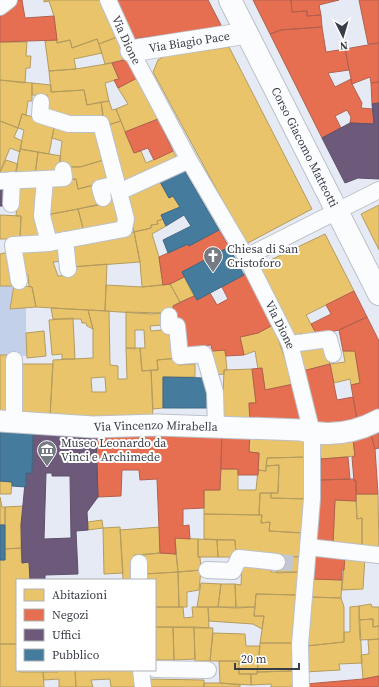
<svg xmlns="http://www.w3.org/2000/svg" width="379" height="687" viewBox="0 0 379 687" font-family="'Source Serif 4',serif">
<rect width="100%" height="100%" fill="#e5eaf5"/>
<path fill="#c3d0e9" d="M14 285 10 309 26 308V333L28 356 0 355V286Z"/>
<path fill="#e9c46a" stroke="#b49c5f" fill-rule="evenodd" d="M44 0H100L117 37 99 44 97 39 72 48 70 40 57 43 54 16 49 1 44 2Z
M117 37 128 59 105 64 99 44Z
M97 39 102 53 74 59 76 69 49 71 45 41 57 40V43L70 40 72 48Z
M0 42H27L26 56H31L30 68H26L25 83 0 80Z
M229 47 312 209 246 244 153 72 158 60 165 56Z
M112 63 119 79 105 83 109 101 87 105 84 90 51 92 49 71 76 69Z
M137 78 158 119 125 132 116 109 128 104 118 88Z
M0 80 32 83V101H28L26 115 22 114 18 128 0 121Z
M32 83 51 85V92L84 90 87 105 101 102 103 118 67 120 47 114V95H32Z
M109 101 112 110 116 109 121 121 105 126 101 102Z
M22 114 55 123 49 154 20 149 24 130 18 128Z
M0 121 18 128 14 137 22 141 20 152 10 148 0 172Z
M121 121 134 153 141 151 146 163 173 151 178 161 123 186 105 126Z
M55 123 98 128 107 159 80 167 59 166 62 141 52 138Z
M20 149 38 152 35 175 15 176Z
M38 152 61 156 58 174 35 175Z
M107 159 112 180 78 189 76 179 69 180 66 167H80Z
M6 160 18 164 15 176 0 178V172Z
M76 179 78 189 95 185 99 205 46 215 48 182Z
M159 180 169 198 173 196 180 207 161 215 163 219 157 221 158 224 151 225V228L134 232 125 195Z
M19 183 42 185 39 240 20 239 21 216H16Z
M115 192 121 217 116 227 84 232 78 209 108 202 105 194Z
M379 205V250L361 214Z
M78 209 84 232 54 238 46 215Z
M0 215 21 216 20 239H0Z
M163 219 166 226 152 234 159 257 163 285 142 287 140 262 134 232 151 228V225L158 224 157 221Z
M134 232 140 262 72 267 68 243Z
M325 234 354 291 306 315 317 335 303 338 302 333 293 337 258 266Z
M62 246 65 261 53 262 58 276 73 275 72 267 107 264 105 311 36 307 32 287 29 286 28 275H20L18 251Z
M9 252 16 286H0V254Z
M184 277 194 296 180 302 170 284Z
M170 284 180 302 173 306 174 312 151 314 105 311 106 285 142 287Z
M14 285 32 287 36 307 10 309Z
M51 308 88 310 93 329 87 326 86 323H82L81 319H53Z
M88 310 109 311 110 365 118 366V379H127L126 348H140L142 371 151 370 153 418 50 417 53 360 93 358V329ZM105 377 106 392H92L91 378Z
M126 312 162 313 163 325 150 326 151 331 174 329 179 358 157 360 158 370 142 371 140 348H145L144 330H135V349L126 348Z
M73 318 75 359H62V354L52 355 49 320Z
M273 325 294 384 265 390 262 368 258 369 255 351 244 355 240 337 258 333Z
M44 331 46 356 27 358 26 333Z
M325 344 330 364 303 371 297 347Z
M225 350 227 370H224V374L214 375 212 351Z
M343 351H355L360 383 351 385 350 379 334 383 330 364 345 362Z
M0 355H11L10 414 0 413Z
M179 358V365L195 364V377H163V408L153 409 151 370H158L157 360Z
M16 364H53L50 417 17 416Z
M252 369 256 403H249L250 422H222L224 370Z
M250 433 306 438 307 457 267 458 266 471 258 470 259 453 249 452Z
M319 438 353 440 355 456 321 459Z
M307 457V499L271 498V493H278L279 465 266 466 267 458Z
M279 465 278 493H260L259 515 204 514V490H220L221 469H238V490H256L258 470 266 471V466Z
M0 481 12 482 11 494H0Z
M260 493H271V498L307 499 304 533 269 531 270 522 261 523 262 515H259Z
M356 494H378L379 550 362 546V518L357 519Z
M0 497 2 507H5V525H0Z
M335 500 356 501 357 519 362 518V546L333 544Z
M24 506 21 525V548L5 549V507Z
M204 514 262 515 261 523 270 522 269 531 304 533 301 557 236 553 235 540 204 539Z
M102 520 103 528 88 530V522Z
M120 527 123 573 104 574 103 528Z
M160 527V553L134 555V580H123L120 530Z
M175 538 198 539V557H200L201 570 178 572Z
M198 539 217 540 218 557H198Z
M217 540H235L236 557H218Z
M21 548 22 563 29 562 30 580H17V644H0V560H5V549Z
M160 553 176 554 178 572 144 574 143 555Z
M345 554 365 557 363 589 342 590Z
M277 556 301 557 300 572 277 573Z
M242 563 270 566 271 572H300L297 595 256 594 255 607 236 608 235 584 241 585Z
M201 570 199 590 187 592V607H179L178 572Z
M178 572 179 607H155V580H144V574Z
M312 579 342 580 341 598 310 597Z
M201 583 221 584 218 607H197Z
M221 584H235L236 608 218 607Z
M256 594 297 595 294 643H260L264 616H254Z
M310 597 341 598 344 607V642L306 646Z
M371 604 372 607H379V626L373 627V619L359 620V606Z
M359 606 362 663 339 664 340 670 305 672 306 646 344 642V632H350V607Z
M155 607H183L184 618 193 617 192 607H208L209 628 155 627Z
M208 607H255L254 616H264L262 629 253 624 209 621Z
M373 619V627L379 626V639L360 640 359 620Z
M155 627H173L174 660H155Z
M173 627H194L195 659 174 660Z
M194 627 213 628 210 661H195Z
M213 633 245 634 246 646H260L257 674H239V661H210Z
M379 639V676L363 679 361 655 369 654 368 640Z
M260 643H294V671L257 672Z
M0 644H17V670H19L20 672H43L44 687H0Z
M219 661H239V674H251V685L220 683Z
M58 670H75L76 687H59V679L44 680 43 672H58Z
M75 670H136L138 687H111L110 679 91 680 93 687H76Z
M294 671 295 687H271V684L251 685V674H257V672Z
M148 679 204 680V687H148Z
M204 683H220L240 685V687H204Z"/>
<path fill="#e76f51" stroke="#b2604e" d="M13 0H22L25 18 54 16 57 40 0 42V10Z
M114 0H208L221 25 216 29 131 39Z
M253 0H291L292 12 307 11V16L321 15 322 27 281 30 270 34Z
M291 0H339L319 5 321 15 307 16V11L292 12Z
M359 0H379V43L368 44Z
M322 27 326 52 345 49 349 70 328 73 335 87 351 79 352 84 362 103 361 108 373 109 374 124 350 123 351 117 347 110 335 116 341 128 322 138 270 34 281 30Z
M379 43V82L371 83 370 77 352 84 345 49Z
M128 59 137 78 118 88 114 80 119 79 112 63Z
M379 82V103L372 104 371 83Z
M158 119 173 151 154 160 148 148 134 153 125 132Z
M219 230 229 247 182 272 184 277 170 284 163 285 159 257 188 244 189 246Z
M247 273 273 325 258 333 240 337 244 355 226 356 225 350 212 351 211 345 181 348 175 323 173 306 194 296 197 300 210 293 217 305 228 299 222 287Z
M354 291 367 317 339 330 317 335 311 324 331 314 326 305Z
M367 317 379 341V412L358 425 351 385 360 383 355 351H343L339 330Z
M330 364 337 400 353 397 358 425 317 429 303 371Z
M262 368 265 390 294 384 303 419 298 424 250 422 249 403H256L252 369Z
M379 427V448L375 449 370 431Z
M370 431 375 449 378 494H356V481H354L352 457 355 456 353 440Z
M222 432 250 433 249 452 259 453 258 475H238V469H221Z
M222 432 220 490H204V508L183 509V526L189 525 190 539 175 538 176 554 160 553 157 479 140 480 139 470H122L121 496 98 497 96 434Z
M348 457 350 479 320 480 321 459Z
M354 479 356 481V501L335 500 333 544 316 542 320 480Z
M345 554 344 570H342V580L312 579 314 555Z
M379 676V686L377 687H307L306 684 363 679Z"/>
<path fill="#6d597a" stroke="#5d516a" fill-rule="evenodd" d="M379 103V179L358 178 345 183 322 138 350 123 374 124 372 104Z
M0 183H5L4 206H0Z
M33 431 96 434 98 497 87 512 88 530 76 531 78 574 45 575V580H30L29 562 22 563 21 525 26 473H32ZM46 473H52V476H70L71 538 44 539Z"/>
<path fill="#457b9d" stroke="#416883" d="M183 168 219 230 189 246 188 244 168 253 163 240 191 226 184 215 166 226 161 215 180 207 173 196 169 198 159 180Z
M229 247 244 275 197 300 182 272Z
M163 377 207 378V408H163Z
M0 429 33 431 32 473H26V487L12 486V482L0 481Z
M0 525H5V560H0Z"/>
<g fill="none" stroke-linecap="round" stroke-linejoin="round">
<path stroke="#c2c7d2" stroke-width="16" stroke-dasharray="16 8" stroke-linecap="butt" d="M277 562 301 564"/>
<g stroke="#bbc0c9" stroke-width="18">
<g id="pedestrian">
<path id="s1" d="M108 0 131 51 189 160 246 257 290 344 312 433V499L300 645 301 687"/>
<path d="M0 7 9 0"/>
<path d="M41 102 40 115 69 124H101L119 192"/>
<path d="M45 179 64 178 63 170"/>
<path d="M0 181 45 179 42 216 49 243 124 229 126 219 119 192 189 160"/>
<path d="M103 198 100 188 117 184"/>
<path d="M11 204 12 180"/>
<path d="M65 240 68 269"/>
<path d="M246 257 379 190"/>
<path d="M19 281 13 245 49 243"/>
<path d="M169 316V326H177L180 356 204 354 215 392 216 428"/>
<path d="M290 344 329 339 333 354"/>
<path d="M14 422V360"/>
<path d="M308 547 379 555"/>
<path d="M139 563V580"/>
<path d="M207 570 233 571 239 558 277 562"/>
<path d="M155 669 208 670"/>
<path d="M141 670 143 687"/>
</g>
</g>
<g stroke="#bbc0c9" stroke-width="23">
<g id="minor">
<path id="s2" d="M131 51 247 33"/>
<path id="s3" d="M0 421 93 427 158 425 301 430C328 437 355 433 379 420"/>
</g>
</g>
<g stroke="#bbc0c9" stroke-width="24">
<g id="tertiary">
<path id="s4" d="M230 0 379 294"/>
</g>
</g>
<use href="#pedestrian" stroke="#fbfcfe" stroke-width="16"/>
<use href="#minor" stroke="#fbfcfe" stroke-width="21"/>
<use href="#tertiary" stroke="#fbfcfe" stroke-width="22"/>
</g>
<defs>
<g id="church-pin" transform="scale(1)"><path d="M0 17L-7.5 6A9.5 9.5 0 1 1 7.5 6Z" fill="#757a83" stroke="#fff"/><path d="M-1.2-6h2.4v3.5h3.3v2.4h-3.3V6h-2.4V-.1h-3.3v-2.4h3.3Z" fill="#fff"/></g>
<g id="museum-pin" transform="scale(1)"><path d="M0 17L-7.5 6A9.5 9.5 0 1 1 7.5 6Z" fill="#757a83" stroke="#fff"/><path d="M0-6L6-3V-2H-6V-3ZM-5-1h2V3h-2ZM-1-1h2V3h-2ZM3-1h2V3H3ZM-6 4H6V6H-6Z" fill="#fff"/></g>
</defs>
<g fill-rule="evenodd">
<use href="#church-pin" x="213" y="256"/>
<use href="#museum-pin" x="47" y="450"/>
</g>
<g text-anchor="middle" stroke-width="4" stroke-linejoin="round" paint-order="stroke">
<g font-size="12" fill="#383d46" stroke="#fff">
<text dy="4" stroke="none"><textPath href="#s1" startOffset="44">Via Dione</textPath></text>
<text dy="4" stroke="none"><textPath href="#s2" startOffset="59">Via Biagio Pace</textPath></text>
<text dy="4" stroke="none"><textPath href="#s4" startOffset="165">Corso Giacomo Matteotti</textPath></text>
<text dy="4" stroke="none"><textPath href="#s1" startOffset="368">Via Dione</textPath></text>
<text dy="4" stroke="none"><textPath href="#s3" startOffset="156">Via Vincenzo Mirabella</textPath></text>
</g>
<g font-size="12" fill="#383d46" stroke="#fff" text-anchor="start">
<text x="227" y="253">Chiesa di San<tspan x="227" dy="14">Cristoforo</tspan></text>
<text x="61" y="447">Museo Leonardo da<tspan x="61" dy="14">Vinci e Archimede</tspan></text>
</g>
</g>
<rect x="16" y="579" width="140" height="92" fill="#ffffff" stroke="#afb1b5"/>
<rect x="24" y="589" width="20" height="12" fill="#e9c46a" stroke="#afb1b5"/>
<text x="52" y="599" font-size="12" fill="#383d46">Abitazioni</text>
<rect x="24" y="609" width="20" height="12" fill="#e76f51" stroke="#afb1b5"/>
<text x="52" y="619" font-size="12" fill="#383d46">Negozi</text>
<rect x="24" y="629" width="20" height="12" fill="#6d597a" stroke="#afb1b5"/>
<text x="52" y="639" font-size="12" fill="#383d46">Uffici</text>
<rect x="24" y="649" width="20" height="12" fill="#457b9d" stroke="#afb1b5"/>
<text x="52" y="659" font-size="12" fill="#383d46">Pubblico</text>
<g transform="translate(343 36) rotate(175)" stroke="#ffffff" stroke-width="3" paint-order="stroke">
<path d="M0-3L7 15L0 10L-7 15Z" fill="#383d46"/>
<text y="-6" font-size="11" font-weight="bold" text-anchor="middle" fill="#383d46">N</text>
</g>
<path d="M235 663v6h64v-6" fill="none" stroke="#383d46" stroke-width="2"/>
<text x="241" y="663" font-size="12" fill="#383d46" stroke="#ffffff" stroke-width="3" paint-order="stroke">20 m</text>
</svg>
